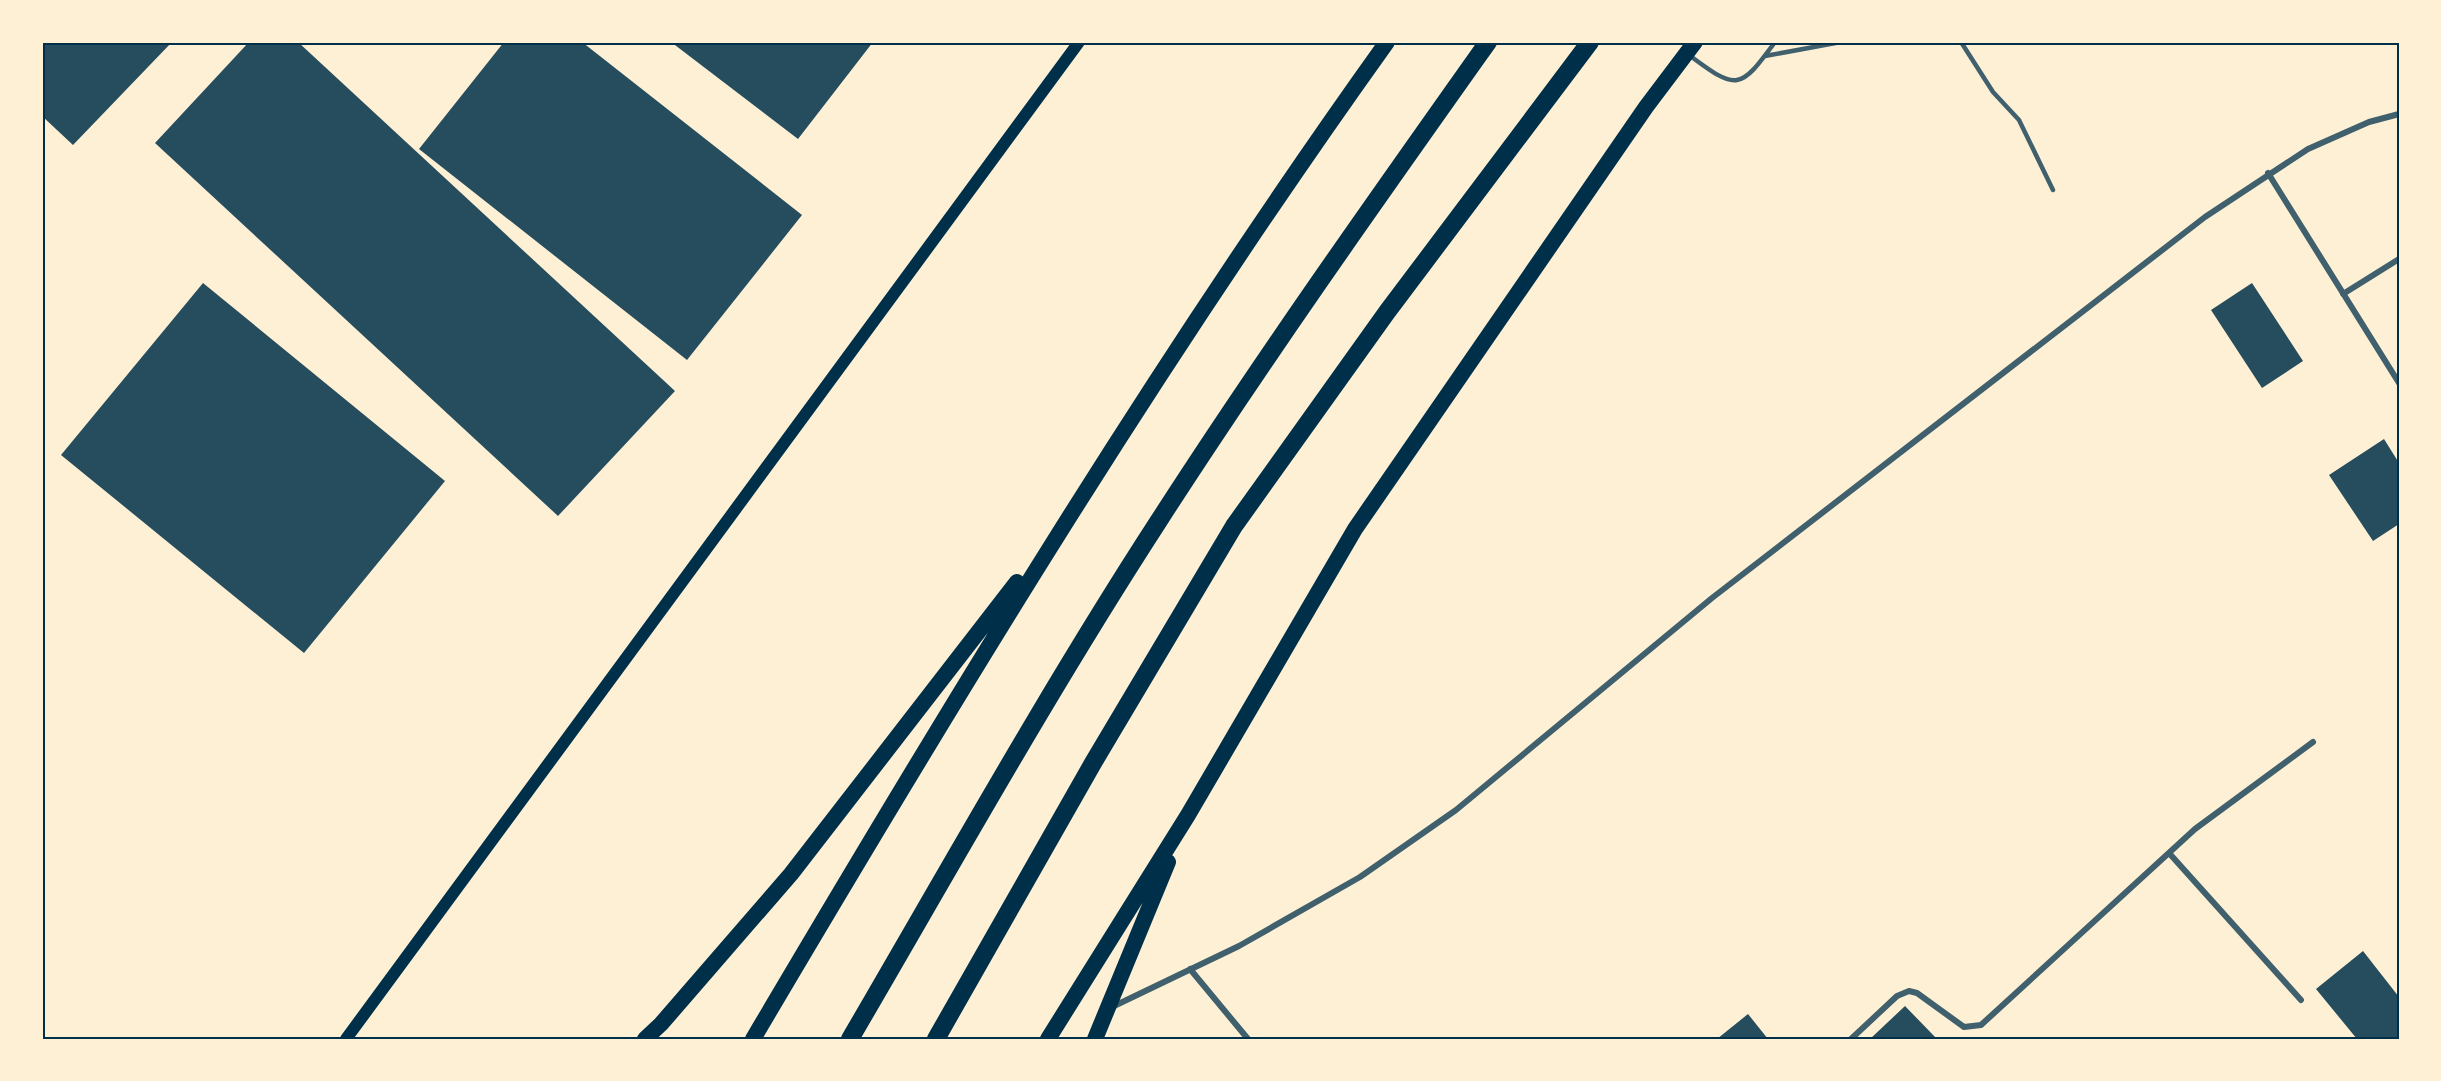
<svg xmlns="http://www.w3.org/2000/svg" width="2441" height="1081" viewBox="0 0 2441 1081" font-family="'Asap Condensed',sans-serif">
<rect width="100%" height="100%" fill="#fdf0d5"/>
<path fill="#264d5e" d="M42 42H172L73 145 42 116Z
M249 42H298L675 391 558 516 155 143Z
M504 42H582L802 215 687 360 419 149Z
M671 42H873L798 139Z
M203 283 445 481 304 653 61 455Z
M2252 283 2303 361 2262 388 2211 310Z
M2384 439 2399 463V524L2373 541 2329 475Z
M2363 951 2399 997V1039H2357L2316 989Z
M1905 1006 1937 1039H1870Z
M1748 1014 1768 1039H1717Z"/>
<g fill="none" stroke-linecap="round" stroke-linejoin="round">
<path stroke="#3f606c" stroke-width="4.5" d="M1961 42 1993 92 2019 120 2053 190
M1689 55C1737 91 1740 90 1775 42
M1765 56 1841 42"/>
<path stroke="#3f606c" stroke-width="6" d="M2268 173 2399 383
M2343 294 2399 259
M2169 853 2301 1000
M1190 969 1248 1039
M1112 1007 1239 946 1360 877 1456 810 1712 598 2205 217 2308 149 2369 122 2399 114
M1851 1039 1897 996 1909 991 1917 993 1964 1027 1981 1025 2195 829 2313 742"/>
<path stroke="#003049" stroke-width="12" d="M346 1039 1079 42"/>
<path stroke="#003049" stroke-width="16" d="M645 1039 661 1024 791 874 1017 582
M753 1039C953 700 1157 363 1387 42
M1048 1039 1188 815 1355 529 1646 107 1695 42
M1095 1039 1168 862"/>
<path stroke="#003049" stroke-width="18" d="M850 1039C951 866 1049 690 1158 522 1263 359 1376 200 1488 42
M936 1039 1093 763 1234 526 1387 312 1590 42"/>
</g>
<rect width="2441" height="1081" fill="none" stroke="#fdf0d5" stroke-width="87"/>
<rect x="44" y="44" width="2354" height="994" fill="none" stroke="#003049" stroke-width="2"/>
</svg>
